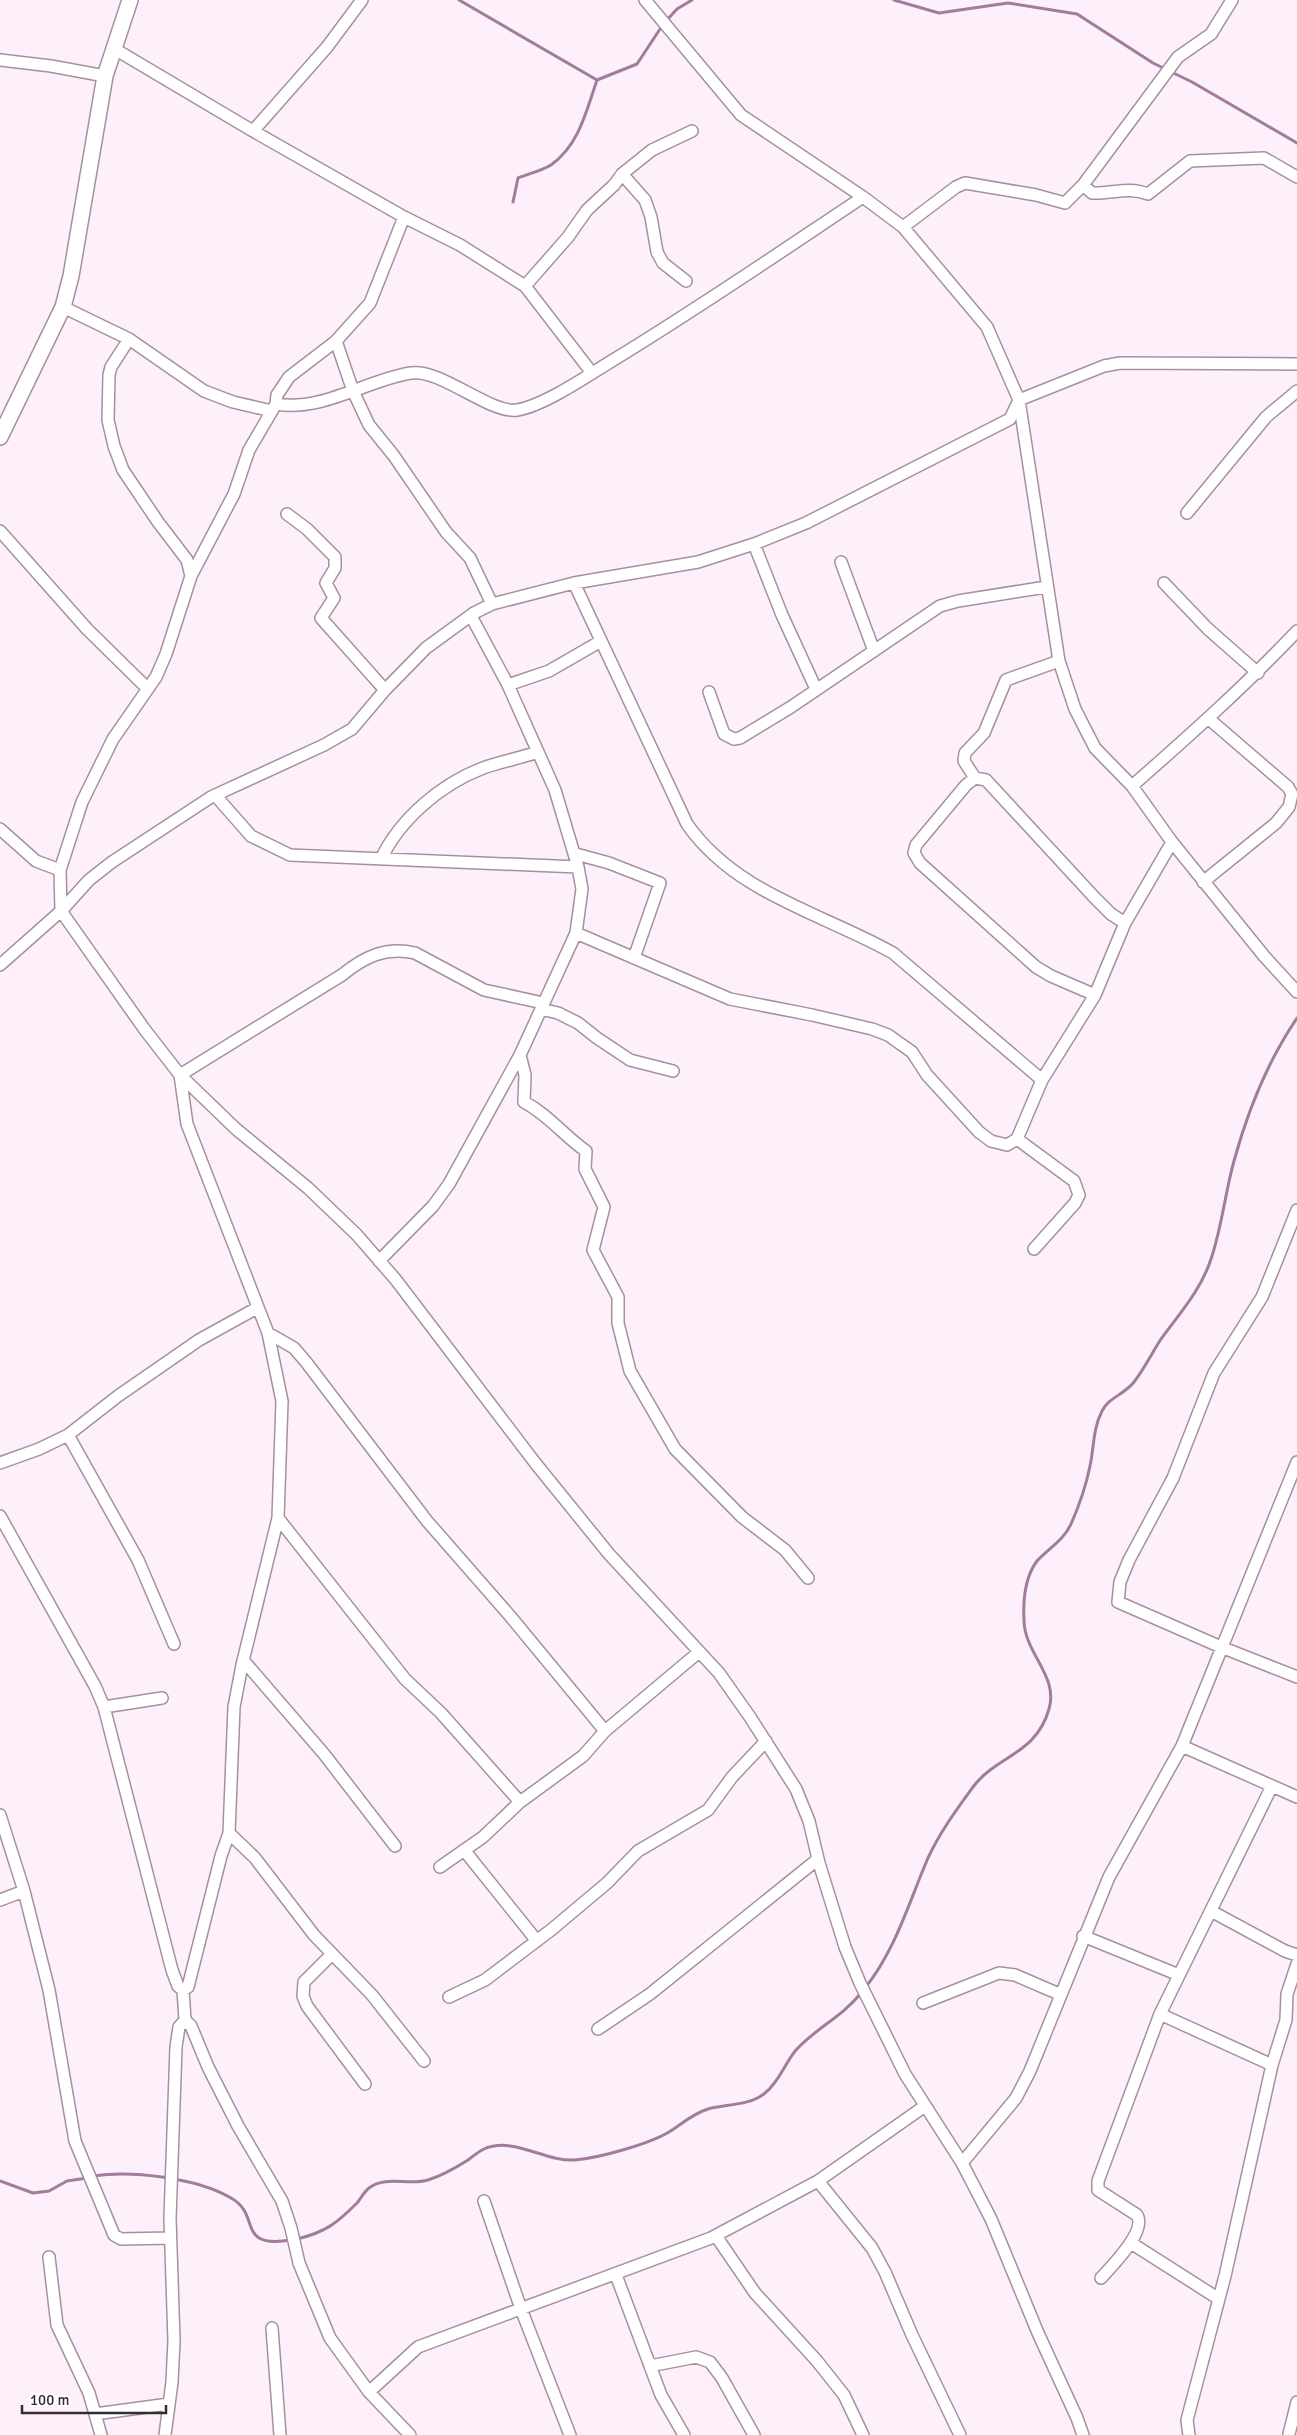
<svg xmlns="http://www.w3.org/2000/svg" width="1297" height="2435" viewBox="0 0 1297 2435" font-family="Signika,sans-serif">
<rect width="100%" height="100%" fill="#fef0fb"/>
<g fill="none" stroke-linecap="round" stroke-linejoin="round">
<path stroke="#a17c9b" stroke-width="3" d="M459 0 597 80 637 64 662 26
M894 0 939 13 1008 3 1077 14 1153 63 1192 82 1297 143
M666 21 677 9 692 0
M513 202 518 178C528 174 541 171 551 165 579 145 586 112 597 80
M865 1988C896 1949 909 1902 928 1858 940 1832 957 1809 973 1787 997 1755 1036 1755 1049 1709 1059 1676 1024 1653 1024 1620 1023 1601 1025 1577 1037 1561 1048 1549 1064 1540 1071 1524 1079 1506 1086 1486 1090 1466 1094 1448 1093 1428 1102 1411 1108 1398 1125 1394 1134 1382 1144 1369 1152 1353 1161 1339 1180 1313 1201 1290 1211 1259 1222 1227 1225 1193 1234 1161 1248 1110 1267 1062 1297 1018
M93 2176C132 2170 197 2178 231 2198 262 2215 235 2249 291 2240
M0 2181 33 2193 49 2191 67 2181 87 2178
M297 2239C326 2232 337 2223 357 2203 361 2198 364 2192 369 2188 386 2175 409 2186 428 2180 441 2176 457 2167 468 2160 473 2156 478 2152 484 2149 513 2136 545 2162 575 2160 599 2158 649 2144 669 2132 682 2124 692 2114 708 2109 726 2104 749 2106 765 2093 779 2082 785 2063 796 2050 816 2028 842 2017 861 1993"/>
<g stroke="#a590a1" stroke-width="14">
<path id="minor" d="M645 0 741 115 863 197 903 227 987 327 1019 400 1059 661 1075 709 1095 748 1132 786 1172 842 1264 956 1297 992
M113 48 253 131 404 217 460 245 525 286 592 373
M0 60 51 66 105 76
M253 131 327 47 362 0
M622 174 645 200 651 217 657 252 663 263 686 281
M1083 185 1092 193C1112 194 1128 186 1148 194L1190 161 1264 158 1297 177
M404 217 370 303 336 341 289 377 277 395 276 404 249 450 234 494 191 576 166 654 156 677 113 739 82 802 60 870 61 911 145 1030 180 1075 236 1129 308 1188 357 1235 396 1280 536 1464 609 1554 719 1673 750 1717 796 1789 809 1821 819 1863 845 1947 860 1983 905 2074 962 2163 991 2219 1038 2333 1077 2418 1083 2435
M903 227 956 187 965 183 1036 195 1065 203 1083 185 1178 57 1211 34 1232 0
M525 286 568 237 587 210 614 185 622 174 652 150 692 131
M63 307 129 339 204 391 233 402 272 411
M129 339 111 367 109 375 108 420 114 446 123 470 158 522 187 560 191 576
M336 341 353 391 369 425 394 456 446 532 470 558 492 604
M276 404C323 412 366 380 411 373 440 368 490 414 517 410 543 406 586 377 610 362 696 310 779 253 863 197
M1187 513 1266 417 1297 391
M287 514 307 529 335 557V568L326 583 334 598 321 618 385 690
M0 531 87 629 147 688
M754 544 782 615 816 689
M841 562 874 651
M574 583 687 824C736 894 822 913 893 953L1042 1080
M1164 583 1208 629 1258 673
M508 685 549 671 601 641
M709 692 724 734 734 739 740 738 791 707 940 606 958 601 1046 587
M975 778 964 761 965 753 984 733 1006 680 1059 661
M1132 786C1189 736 1245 686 1297 631
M215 795 251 836 290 855 578 867
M0 829 36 861 60 870
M576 854 609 863 660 883 634 958
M381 859C400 819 441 784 483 768 500 762 520 758 538 752
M1203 882 1276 823 1289 807 1292 794 1288 787 1209 719
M576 933 730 999 812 1015 872 1029 888 1035 912 1052 927 1075 979 1132 991 1141 1007 1145 1017 1139 1042 1080 1095 995 1125 923 1172 842
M0 965 61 911 89 880 112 862 211 797 324 745 352 729 385 690 426 648 474 613 492 604 574 583 698 562 754 544 806 523 1010 419 1019 400 1104 366 1120 363 1297 364
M1095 995 1051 976 1036 967 920 863 914 853 916 845 966 785 975 778 986 780 1094 897 1111 914 1125 923
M541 1009 558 1013 578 1023 597 1038 630 1060 673 1071
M520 1055 525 1075 524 1102C549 1115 564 1136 586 1151L585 1169 604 1207 593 1250 618 1297V1323L630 1371 675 1449 742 1517 785 1550 808 1578
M180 1075 187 1124 268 1333 282 1401 278 1518 242 1665 234 1707 229 1833 221 1856 188 1987 183 1990
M180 1075 342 975C364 957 386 946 415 953L484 990 543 1003
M1017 1139 1074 1181 1079 1195 1075 1203 1034 1249
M1297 1210 1262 1297 1214 1373 1173 1478 1129 1560 1120 1582 1118 1602 1221 1647 1297 1677
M379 1261 433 1206 449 1184 520 1055 576 933 582 889 578 867 555 790 508 685 471 616
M268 1333 294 1348 306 1362 427 1521 510 1616 605 1731
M68 1435 138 1560 174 1644
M0 1463 39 1449 68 1435 118 1396 199 1340 257 1308
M0 1516 95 1686 104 1707 172 1970 178 1986 183 1990 185 2020 191 2026 208 2067 238 2126 282 2201 291 2228 299 2263 330 2338 369 2392 410 2435
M278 1518 405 1679 441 1713 520 1802
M243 1660 324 1754 395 1846
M104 1707 162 1698
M1182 1746 1297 1797
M0 1815 24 1891 49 1990 75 2141 114 2235 121 2239 170 2238
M229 1833 255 1858 314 1935 372 1995 424 2061
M464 1850 537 1941
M440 1867 483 1837 520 1802 583 1756 605 1731 699 1652
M0 1900 24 1891
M1211 1911 1285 1951 1297 1955
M1083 1936 1179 1975
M332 1954 304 1982 303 1996 307 2006 365 2084
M449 1997 485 1980 551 1930 607 1883 638 1851 708 1810 732 1777 766 1741
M923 2003 999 1973 1015 1975 1059 1994
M1160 2014 1272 2065
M598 2029 650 1994 818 1859
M962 2163 1016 2098 1030 2071 1109 1877 1182 1746 1297 1462
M818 2181 872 2248 885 2272 912 2335 960 2435
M484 2201 521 2309 570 2435
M716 2236 755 2293 817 2361 844 2395 863 2435
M1131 2243 1219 2299
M49 2257 57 2325 89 2393 101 2435
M616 2275 661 2395 684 2435
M1101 2278C1112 2266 1147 2231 1137 2215L1098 2190V2181L1160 2014 1272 1786
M272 2328 280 2435
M650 2366 696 2357 710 2362 722 2378 754 2435
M369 2392 418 2347 711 2238 818 2181 925 2106
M95 2414 169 2404
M1289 2434 1297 2402
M165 2435 172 2382 174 2341 170 2218 176 2047 179 2027 185 2020
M1189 2435 1187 2420 1225 2276 1272 2065 1286 2020 1287 1994 1297 1964"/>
</g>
<g stroke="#a590a1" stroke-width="18">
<path id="tertiary" d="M0 437 63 307 71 276 105 76 130 0"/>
</g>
<use href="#minor" stroke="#fff" stroke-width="11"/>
<use href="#tertiary" stroke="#fff" stroke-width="15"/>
</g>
<path d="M22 2405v8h144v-8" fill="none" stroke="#352c33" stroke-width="2.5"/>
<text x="30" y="2405" font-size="15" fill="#352c33" stroke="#ffffff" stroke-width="4" paint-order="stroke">100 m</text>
</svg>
